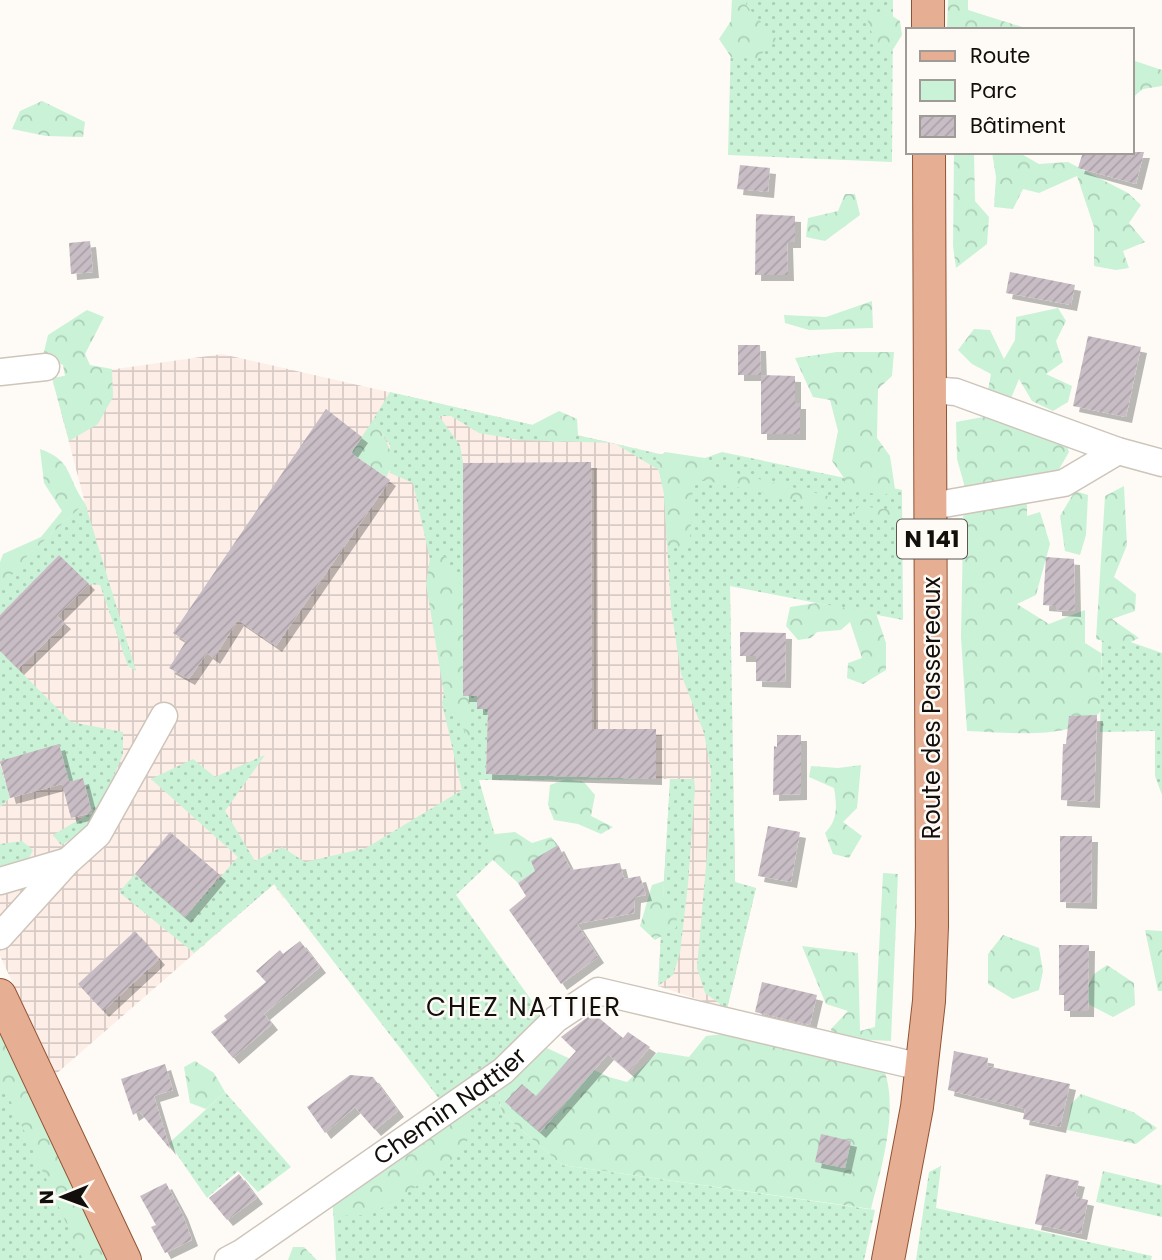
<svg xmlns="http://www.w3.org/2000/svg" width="1162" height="1260" viewBox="0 0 1162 1260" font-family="Poppins,sans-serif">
<defs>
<pattern id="industrial-grid" width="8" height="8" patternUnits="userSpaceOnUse" patternTransform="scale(1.75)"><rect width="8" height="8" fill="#fdeee8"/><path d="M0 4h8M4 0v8" fill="none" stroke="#d8cbc6"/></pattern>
<pattern id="green-dots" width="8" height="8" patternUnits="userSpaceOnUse" patternTransform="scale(1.75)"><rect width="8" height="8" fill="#c9f2d7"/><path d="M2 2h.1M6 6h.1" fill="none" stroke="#acceb7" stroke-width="1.8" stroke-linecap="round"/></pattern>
<pattern id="forest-crowns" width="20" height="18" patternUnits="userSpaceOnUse" patternTransform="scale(1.75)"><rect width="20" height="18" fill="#c9f2d7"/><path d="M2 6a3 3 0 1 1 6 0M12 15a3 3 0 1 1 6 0" fill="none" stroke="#acceb7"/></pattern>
<pattern id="building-hatch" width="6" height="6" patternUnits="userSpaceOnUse" patternTransform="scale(1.75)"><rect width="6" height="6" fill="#c8bdc5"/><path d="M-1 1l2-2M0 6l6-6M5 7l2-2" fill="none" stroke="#aba1a8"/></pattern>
<filter id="shadow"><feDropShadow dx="6" dy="6" stdDeviation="0" flood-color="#0004"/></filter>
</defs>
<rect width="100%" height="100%" fill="#fefbf6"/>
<path fill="url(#industrial-grid)" d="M222 354 682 459 730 585 735 882 756 888 727 1009 658 986 670 779 479 780 283 899 274 884 56 1074 0 956V581L85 503 52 378Z"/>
<path fill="url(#green-dots)" d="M732 0H893L892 162 728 155Z
M390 392 681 459 705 458 722 452 902 490 903 620 730 586 735 882 756 888 727 1009 705 993 697 968 709 831 711 771 704 733 681 674 671 608 664 493 659 470 614 443 520 440 479 433 451 416H439L460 445 463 463V696H477V709H488L486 774 656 779 479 780 500 853 456 895 550 1026 495 1076 502 1113 562 1165 875 1210 864 1260H336L332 1190 447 1109 274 884 194 953 119 892 135 874 185 917 238 857 151 779 193 759 215 777 265 755 225 811 255 861 282 847 305 862 366 848 462 790 442 703 444 694 470 740 413 483 390 473V445L373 420Z
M85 503 136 671 128 666 100 585 89 584 59 555 0 615V581Z
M1102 632 1162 653V795L1155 776V731L1100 732Z
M0 651 71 722 123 732V754L103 802 79 835 61 845 53 835 92 812 83 778 69 782 58 745 0 761Z
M0 764 10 798 0 807Z
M670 779H694L695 789 688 884 680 953 673 975 658 986Z
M22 841 33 850 27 862 0 873V844Z
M0 1051 108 1260H0Z
M225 1092 291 1167 258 1192 238 1171 207 1198 169 1143Z
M941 1166 936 1208 1152 1256 1151 1260H916L929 1172Z
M1103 1171 1162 1185V1217L1096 1202Z"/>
<path fill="url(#forest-crowns)" d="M732 0H747L746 5 777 40 756 59 731 57 719 39 731 21Z
M948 0H968V10L1032 30H947Z
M886 12 900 21 902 35 892 51 876 45 866 16Z
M1132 60 1162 70V86L1143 89 1132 98Z
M42 101 85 122 83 137 46 136 12 129 20 111Z
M954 152H974L975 201 989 217 987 244 956 268 953 246Z
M992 152H1018L1039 164 1068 162 1128 193 1141 205 1129 223 1145 242 1123 251 1129 268 1116 270 1094 266V227L1077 176 1039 193 1023 189 1013 209 994 207 996 177Z
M845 194H855L860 215 825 241 806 237 808 218 838 211Z
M872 301 873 328 809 330 785 323 784 315 826 317Z
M1058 308 1066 321 1056 341 1063 362 1046 374 1072 386 1068 402 1053 411 1032 401 1019 379 1009 403 987 395 991 374 972 364 958 350 974 329 990 330 1004 359 1015 340 1016 317Z
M87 310 104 317 85 354 90 365 112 369 113 397 98 424 69 441 52 378 65 376 63 365 43 356 48 335Z
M837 352H894L892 376 878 389 877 438 890 456 895 489 883 496 845 487 844 478 832 461 838 431 830 400 813 397 795 358Z
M559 411 577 419 578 435C559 446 542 445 532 425Z
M994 415 1064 438 1069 452 1054 478 1027 498V516L1040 512 1050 544 1036 595 1017 604 1049 624 1085 610V643L1101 653V711C1073 742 1006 732 967 731L961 637 964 484 957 459 956 422Z
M373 420C384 436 400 458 386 477L351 453Z
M40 449C74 461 66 478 85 503L23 560 0 591V562L3 554 41 537 62 511 44 483Z
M665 452 705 458 714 468 832 497V508L699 479 693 484 690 539 679 548 667 545 664 493 656 459Z
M1124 486 1127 545 1114 577 1136 594 1135 611 1112 619 1139 638 1123 646 1096 639 1105 496Z
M1075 491 1088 495 1086 535 1080 555 1065 551 1060 516Z
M859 506 902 511V522L852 514Z
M446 556 474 612 470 649 471 743 444 694 426 584 430 558Z
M816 603 876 613 886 643V670L863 684 847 678 848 663 862 658 850 622 841 630 817 632 811 638 798 640 786 626 790 607Z
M861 765 857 808 843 822 862 836 849 858 833 854 825 833C838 820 837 806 834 788L809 777 811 766 838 768Z
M566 779 584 782 595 795 591 816 613 827 601 834 578 824 554 820 548 805 550 785Z
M515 832 532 843 551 837 558 845 535 871 518 883 493 860 488 846 495 834Z
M883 873 898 874 891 1041 832 1038 831 1029 848 1011 826 1004 802 946 858 953 860 1031 875 1027Z
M664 881 663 907 677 912 676 928 655 940 640 926 652 885Z
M1145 930 1162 931V991H1158Z
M1003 935 1039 948 1043 971 1039 990 1013 999 988 984V954Z
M1107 965 1134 983 1135 1005 1113 1017 1090 1005 1084 994 1094 974Z
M0 1018 108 1260H83L5 1089 0 1083Z
M732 1033 884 1070C899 1109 881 1170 871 1209L562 1165 502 1113 498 1092 547 1048 609 1077 627 1082 658 1052 689 1057 706 1036Z
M195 1061 214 1073 225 1092 206 1109 190 1103 184 1067Z
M1081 1094 1133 1112 1157 1128 1136 1144 1067 1130 1071 1104Z
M472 1117V1125L467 1141 443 1170 370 1215 334 1216 332 1196 339 1168 414 1125 447 1124Z
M293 1247H304L317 1260H288Z"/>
<path fill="url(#building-hatch)" filter="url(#shadow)" d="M1083 152H1144L1136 184 1078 168Z
M740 165 770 168 768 192 737 189Z
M756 214 795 216V242H787L788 275H755Z
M90 241 93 272 71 274 69 243Z
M1010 272 1075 285 1071 305 1006 293Z
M1088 336 1141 347 1126 417 1073 406Z
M738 345H760L761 375H738Z
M761 375 795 376V403H800V434H761Z
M326 409 362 437 351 453 390 480 276 646 238 620 214 658 207 653 189 679 169 668 186 641 173 633Z
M591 462 592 729H656V779L486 774 488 709H477V696H463V463Z
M59 555 89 584 57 616 65 623 18 669 0 651V615Z
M1046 557 1074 559 1075 611 1056 610V606L1043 605Z
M740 632 786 633 785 682 756 681V656H740Z
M1097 715 1094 802 1061 800 1063 744H1066L1069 716Z
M777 735H801V794L773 795 774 746 777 747Z
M59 744 69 782 83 778 92 813 71 818 62 784 10 798 0 761Z
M768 826 800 832 791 882 758 876Z
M170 832 220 875 185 917 135 874Z
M1060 836H1092L1091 903 1060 902Z
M558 845 571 870 620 863 624 879 640 876 646 895 635 897 634 913 577 924 598 957 561 984 509 910 526 896 518 883 535 871 531 861Z
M135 931 159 959 103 1011 78 984Z
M300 941 320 967 264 1014 272 1024 233 1058 211 1032 227 1020 224 1016 266 982 256 971 280 950 283 954Z
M1059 945H1089L1088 1011H1064V995H1059Z
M762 982 817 995 810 1025 755 1012Z
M593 1013 623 1038 628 1032 650 1047 629 1072 608 1054 540 1132 505 1102 522 1084 536 1096 576 1051 561 1037Z
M954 1051 988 1058 987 1066 1070 1084 1060 1127 1023 1119 1025 1109 948 1090Z
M165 1064 173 1090 154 1096 170 1149 139 1111 133 1115 121 1079Z
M350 1075 373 1077 398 1111 375 1130 355 1107 325 1133 307 1107Z
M821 1134 851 1141 845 1168 815 1162Z
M239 1174 257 1198 227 1220 209 1198Z
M1046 1174 1079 1181 1075 1197 1088 1200 1081 1234 1035 1224Z
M166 1183 182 1213 192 1240 165 1253 151 1227 156 1225 140 1196Z"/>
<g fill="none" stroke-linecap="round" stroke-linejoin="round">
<g stroke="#cec5ba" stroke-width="29">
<g id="minor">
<path d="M0 372 46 367"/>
<path d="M931 390 956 392 1118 451 1162 463"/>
<path d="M932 506 1064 483 1118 451"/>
<path d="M0 881 65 862"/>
<path d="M0 936 67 862 98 834 164 716"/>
<path id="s1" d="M228 1260 243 1252 503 1071 556 1019 598 991 921 1067"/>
</g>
</g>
<g stroke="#915334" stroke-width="34">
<path id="major" d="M928 0V30
M0 995 125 1260
M888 1260 917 1107 929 1001 932 926 929 152"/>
</g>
<use href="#minor" stroke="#fff" stroke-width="26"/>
<use href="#major" stroke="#e6ae92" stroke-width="32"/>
</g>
<g text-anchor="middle" stroke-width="5" stroke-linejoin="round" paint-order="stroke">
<rect fill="#fefbf6" stroke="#585552" stroke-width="2" x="897" y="519.5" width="70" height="39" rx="5"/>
<g font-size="23" font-weight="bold" fill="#110e0b">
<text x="932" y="547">N 141</text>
</g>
<g font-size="24" fill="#110e0b" stroke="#fefbf6">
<text transform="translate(932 708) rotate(-90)" y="8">Route des Passereaux</text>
<text dy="8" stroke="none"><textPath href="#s1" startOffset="270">Chemin Nattier</textPath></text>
</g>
<g font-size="26" letter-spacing="2" fill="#110e0b" stroke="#fefbf6">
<text x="524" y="1016">CHEZ NATTIER</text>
</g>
</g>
<rect x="906" y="28" width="228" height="126" fill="#fefbf6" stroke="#9f9c98" stroke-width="2"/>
<rect x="920" y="51" width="35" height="10" fill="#e6ae92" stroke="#9f9c98" stroke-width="2"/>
<text x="970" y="63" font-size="21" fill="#110e0b">Route</text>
<rect x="920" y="80" width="35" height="21" fill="#c9f2d7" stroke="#9f9c98" stroke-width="2"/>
<text x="970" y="98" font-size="21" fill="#110e0b">Parc</text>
<rect x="920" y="116" width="35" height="21" fill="url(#building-hatch)" stroke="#9f9c98" stroke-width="2"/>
<text x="970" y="133" font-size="21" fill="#110e0b">Bâtiment</text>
<g transform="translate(63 1197) rotate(269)" stroke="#fefbf6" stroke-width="5" paint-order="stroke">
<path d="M0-5L12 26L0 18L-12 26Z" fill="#110e0b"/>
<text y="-10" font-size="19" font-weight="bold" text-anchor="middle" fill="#110e0b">N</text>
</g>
</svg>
